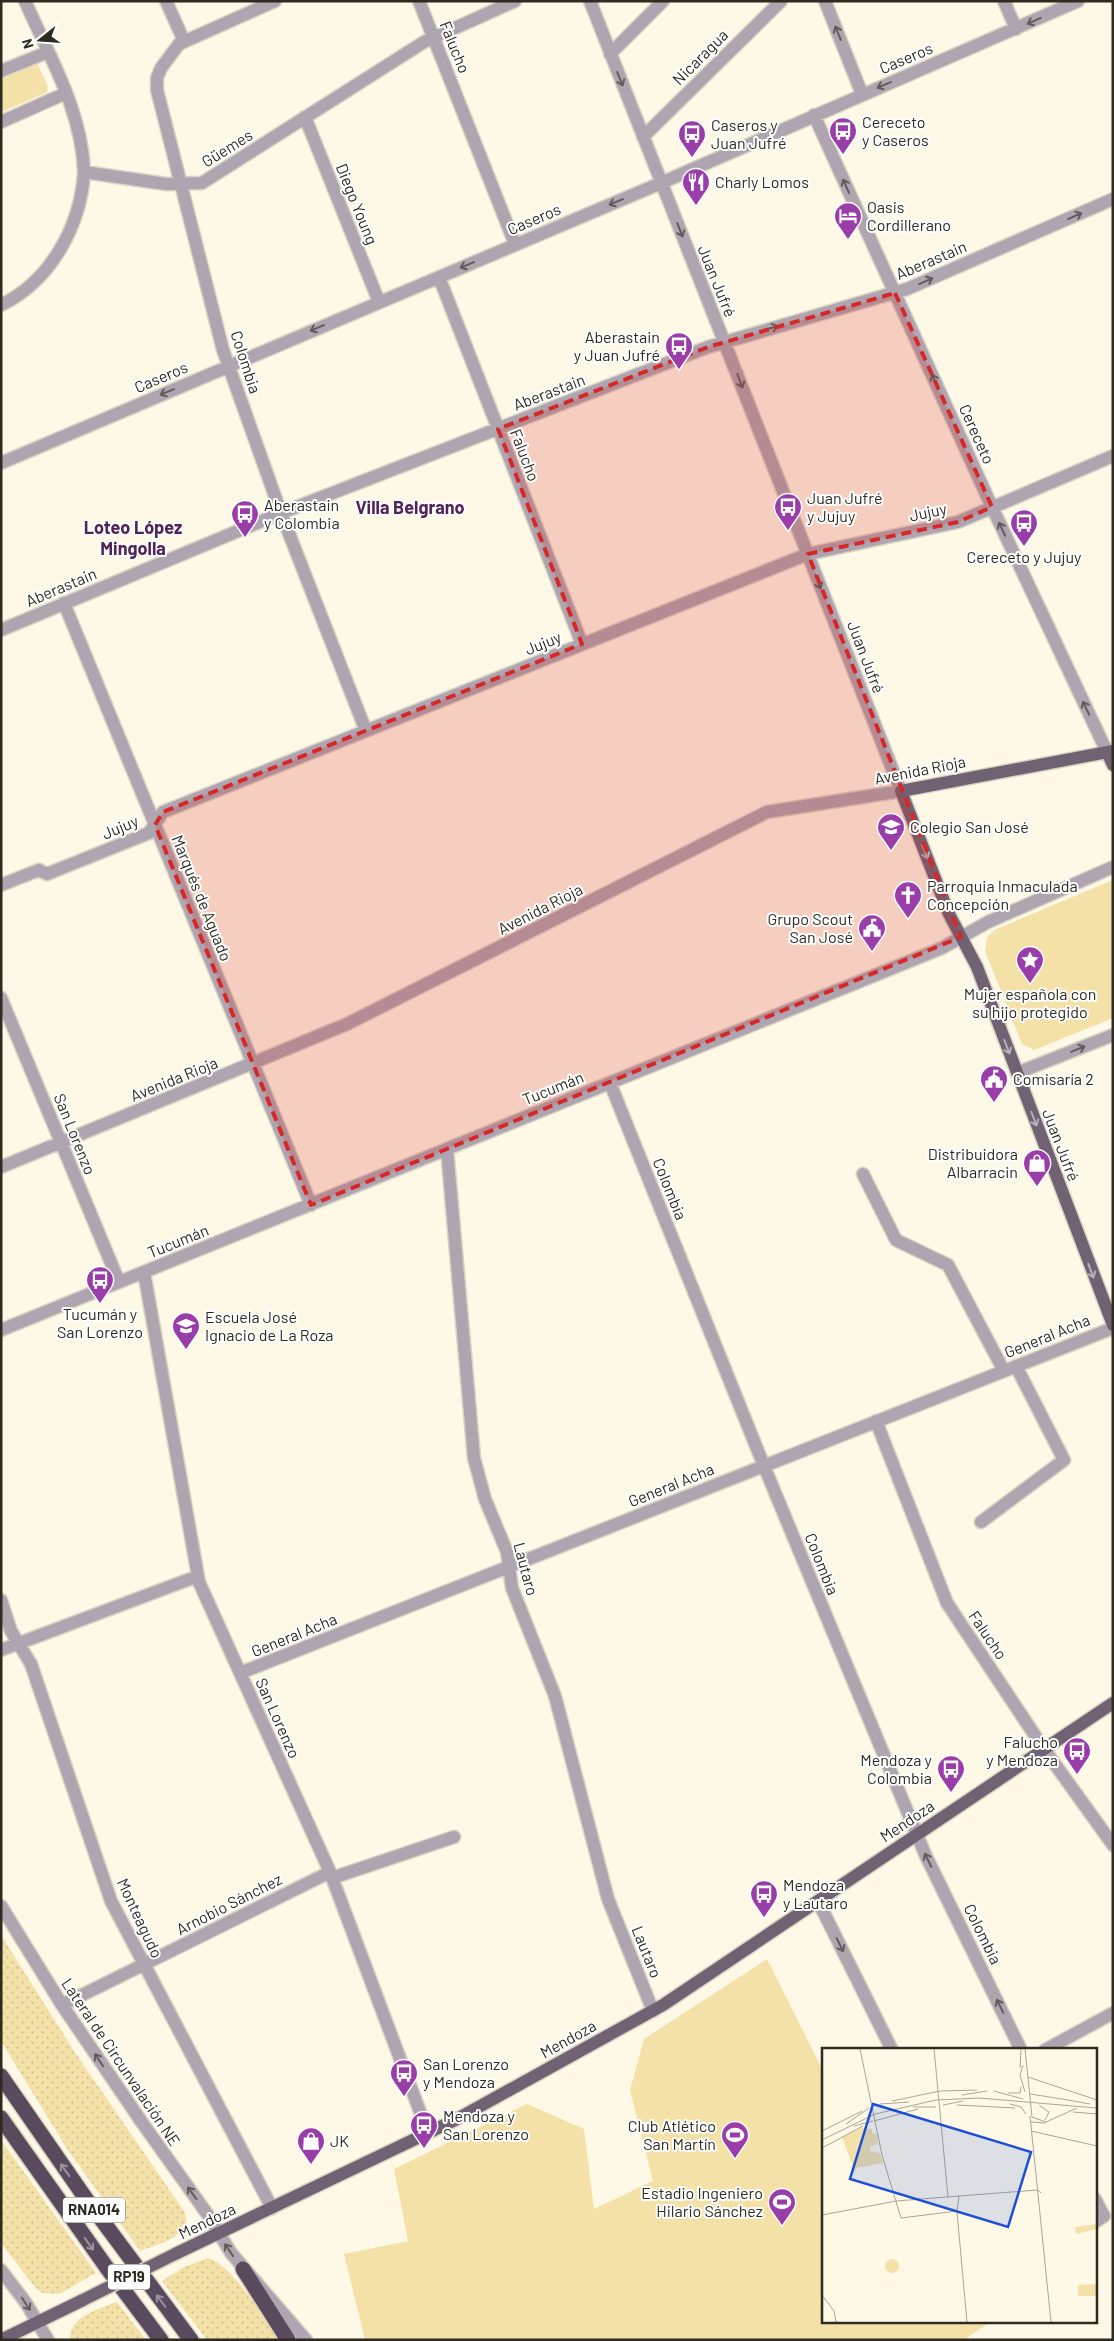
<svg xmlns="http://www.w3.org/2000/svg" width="1114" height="2341" viewBox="0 0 1114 2341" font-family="Barlow,sans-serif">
<defs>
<pattern id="grass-dots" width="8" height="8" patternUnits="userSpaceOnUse" patternTransform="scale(1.25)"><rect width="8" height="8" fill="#f4e1a8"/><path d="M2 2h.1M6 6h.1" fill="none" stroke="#d2c190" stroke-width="1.8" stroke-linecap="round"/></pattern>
</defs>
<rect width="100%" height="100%" fill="#fef8e7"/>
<path fill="url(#grass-dots)" d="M1 1935 74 2051 184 2211C196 2236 156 2245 140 2251L67 2149 1 2041Z
M1 2140 96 2273 59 2294 42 2293 34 2286 1 2243Z
M208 2258C231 2264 266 2319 279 2340H207L162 2281 184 2267Z
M117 2302 146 2340H70C69 2316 99 2309 117 2302Z"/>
<path fill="#f4e1a8" d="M34 65H38L48 87 47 92 4 111 1 110V79Z
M1113 880V1018L1034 1050 1022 1044 985 951 987 938 994 930Z
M767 1959 823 2071V2322H990L964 2340H365L344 2254 408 2241 394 2169 527 2104 584 2129 594 2209 653 2181 630 2090 644 2039Z"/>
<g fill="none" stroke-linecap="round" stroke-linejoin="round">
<g stroke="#d9d3c3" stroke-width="15">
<path id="minor" d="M25 1C49 56 82 110 84 172
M166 1 184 41
M275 1 179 44 161 68 157 78V90L223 350 281 513 366 731
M419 1 515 244
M825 1 862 94
M1004 1 1016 29
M610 54 663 1
M1 71 48 52
M814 115 992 507 1107 752
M305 117 379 302
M1 122 66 93
M643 137 781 1
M439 277 582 644
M1 305C51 281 81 225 84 172L166 184 202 183 424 42 515 1
M1 463 661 183 1078 1
M64 603 311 1205
M1 630 281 513 708 347 907 289 1113 199
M1 885 39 870 47 874 149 833 163 812 808 554 958 522 1113 456
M1 998 119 1282
M1017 1073 1113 1035
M610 1083 764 1466 925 1854 1021 2050
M447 1149 474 1458 485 1499 507 1552 512 1588 555 1696 608 1899 653 2011
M1 1167 347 1024 767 812 901 791 590 1
M863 1174 896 1240 948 1265 1004 1371
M144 1272 199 1582 330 1872 428 2133
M1 1330 942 948 988 922 1113 867
M876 1421 947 1603 1044 1749 1113 1845
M981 1522 1064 1460 1016 1366
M1 1600 11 1631 31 1664 111 1901 272 2208
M1 1650 198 1576
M240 1673 1113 1328
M332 1878 454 1837
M818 1901 892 2050
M1 1906 62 2005 143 2124 208 2215 231 2253 306 2340
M62 2005 330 1872
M1045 2050 1113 2013
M1095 2199 1104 2216 1095 2222
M1 2270 26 2303 48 2340"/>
</g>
<g stroke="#d9d3c3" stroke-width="15">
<path id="major" d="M1113 751 901 791 949 914 977 967 1113 1325
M1107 752 1113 765
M175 2254 457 2119 663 2005 1113 1703
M1 2340 83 2300"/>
</g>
<g stroke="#d9d3c3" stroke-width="18">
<path id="highway" d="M1 2076 84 2196 191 2340
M1 2118 107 2268 161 2340
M243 2269 288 2340"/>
</g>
<use href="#minor" stroke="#aea5b0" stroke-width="12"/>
<use href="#major" stroke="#706273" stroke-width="12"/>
<use href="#highway" stroke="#5a4a5d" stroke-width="15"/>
<g stroke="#d9d3c3" stroke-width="15" stroke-linecap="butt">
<path id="major-bridge" d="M83 2300 175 2254"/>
</g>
<use href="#major-bridge" stroke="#706273" stroke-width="12"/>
</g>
<defs><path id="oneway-shaft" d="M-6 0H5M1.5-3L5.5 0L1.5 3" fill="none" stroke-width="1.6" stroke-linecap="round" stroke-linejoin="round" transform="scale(1.25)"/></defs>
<g stroke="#615c5a">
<use href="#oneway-shaft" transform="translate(1034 21) rotate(156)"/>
<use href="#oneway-shaft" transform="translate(838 33) rotate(-112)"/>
<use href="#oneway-shaft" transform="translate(620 79) rotate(68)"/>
<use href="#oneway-shaft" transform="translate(884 85) rotate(157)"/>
<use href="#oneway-shaft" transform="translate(846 186) rotate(-114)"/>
<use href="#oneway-shaft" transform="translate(616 202) rotate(157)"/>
<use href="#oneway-shaft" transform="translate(1075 216) rotate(-24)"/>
<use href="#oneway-shaft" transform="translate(680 230) rotate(69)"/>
<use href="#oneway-shaft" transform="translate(467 265) rotate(157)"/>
<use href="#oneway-shaft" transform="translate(926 281) rotate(-24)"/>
<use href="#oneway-shaft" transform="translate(317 328) rotate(157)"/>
<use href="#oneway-shaft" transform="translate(771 328) rotate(-16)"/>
<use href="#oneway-shaft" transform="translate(740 381) rotate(69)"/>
<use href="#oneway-shaft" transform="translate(935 381) rotate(-114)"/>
<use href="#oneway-shaft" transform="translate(167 392) rotate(157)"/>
<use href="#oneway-shaft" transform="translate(1002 529) rotate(-115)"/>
<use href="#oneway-shaft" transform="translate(818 582) rotate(69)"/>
<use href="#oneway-shaft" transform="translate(1086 708) rotate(-115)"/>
<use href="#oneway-shaft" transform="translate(1078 1049) rotate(-22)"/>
<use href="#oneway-shaft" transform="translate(928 1860) rotate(-116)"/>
<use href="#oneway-shaft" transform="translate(840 1945) rotate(64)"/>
<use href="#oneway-shaft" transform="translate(1000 2006) rotate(-116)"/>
<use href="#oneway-shaft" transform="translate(99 2060) rotate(-124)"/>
<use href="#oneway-shaft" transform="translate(192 2193) rotate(-126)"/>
<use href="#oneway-shaft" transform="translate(229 2250) rotate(-124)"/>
<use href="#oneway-shaft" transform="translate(26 2304) rotate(57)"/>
</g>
<g stroke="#b8b0b9">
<use href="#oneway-shaft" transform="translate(925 852) rotate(68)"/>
<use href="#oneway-shaft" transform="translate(1007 1047) rotate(69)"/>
<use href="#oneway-shaft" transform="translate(1034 1119) rotate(69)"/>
<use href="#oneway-shaft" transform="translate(1091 1271) rotate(69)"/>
</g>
<g stroke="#9c929e">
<use href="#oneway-shaft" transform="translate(65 2170) rotate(-125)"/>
<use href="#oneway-shaft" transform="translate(89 2244) rotate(55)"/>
<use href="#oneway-shaft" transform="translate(161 2301) rotate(-127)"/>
</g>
<path fill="#d62828" fill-opacity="0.2" stroke="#d62828" stroke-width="4" stroke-dasharray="10 6" stroke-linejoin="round" d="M895 293 992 507 958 522 808 554 961 937 311 1205 155 825 163 812 582 644 498 429 708 347Z"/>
<defs>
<g id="bus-pin" transform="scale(1.4375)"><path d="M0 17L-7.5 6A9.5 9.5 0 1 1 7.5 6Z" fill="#993ea9" stroke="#fff"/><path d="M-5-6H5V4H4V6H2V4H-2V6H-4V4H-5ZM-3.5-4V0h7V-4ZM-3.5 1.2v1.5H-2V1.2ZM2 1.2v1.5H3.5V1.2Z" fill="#fff"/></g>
<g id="restaurant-pin" transform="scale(1.4375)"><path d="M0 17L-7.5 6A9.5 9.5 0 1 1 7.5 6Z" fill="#993ea9" stroke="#fff"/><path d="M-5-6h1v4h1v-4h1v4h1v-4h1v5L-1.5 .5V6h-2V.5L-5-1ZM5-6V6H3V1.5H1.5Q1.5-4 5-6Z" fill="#fff"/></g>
<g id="hotel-pin" transform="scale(1.4375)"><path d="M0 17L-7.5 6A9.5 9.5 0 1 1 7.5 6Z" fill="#993ea9" stroke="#fff"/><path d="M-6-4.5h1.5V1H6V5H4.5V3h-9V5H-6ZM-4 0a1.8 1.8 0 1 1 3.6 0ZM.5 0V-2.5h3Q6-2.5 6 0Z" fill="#fff"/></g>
<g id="school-pin" transform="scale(1.4375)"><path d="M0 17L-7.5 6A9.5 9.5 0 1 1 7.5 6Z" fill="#993ea9" stroke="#fff"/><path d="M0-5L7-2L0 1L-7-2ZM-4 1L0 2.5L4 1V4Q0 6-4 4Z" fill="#fff"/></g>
<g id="church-pin" transform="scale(1.4375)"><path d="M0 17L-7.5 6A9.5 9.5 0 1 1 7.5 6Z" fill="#993ea9" stroke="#fff"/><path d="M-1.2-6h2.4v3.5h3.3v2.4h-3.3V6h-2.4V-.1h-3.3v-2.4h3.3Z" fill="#fff"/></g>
<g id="civic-pin" transform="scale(1.4375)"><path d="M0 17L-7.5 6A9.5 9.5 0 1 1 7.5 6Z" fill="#993ea9" stroke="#fff"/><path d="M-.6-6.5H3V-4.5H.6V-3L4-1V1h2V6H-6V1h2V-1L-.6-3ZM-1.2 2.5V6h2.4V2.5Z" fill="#fff"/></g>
<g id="sight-pin" transform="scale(1.4375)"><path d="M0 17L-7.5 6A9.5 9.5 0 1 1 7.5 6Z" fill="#993ea9" stroke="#fff"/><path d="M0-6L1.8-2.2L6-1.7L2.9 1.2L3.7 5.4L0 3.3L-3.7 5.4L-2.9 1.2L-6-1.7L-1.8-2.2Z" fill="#fff"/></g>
<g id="shop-pin" transform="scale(1.4375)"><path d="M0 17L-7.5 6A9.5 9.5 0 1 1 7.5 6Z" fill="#993ea9" stroke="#fff"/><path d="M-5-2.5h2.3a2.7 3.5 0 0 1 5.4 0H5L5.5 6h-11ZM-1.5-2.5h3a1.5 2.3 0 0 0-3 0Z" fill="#fff"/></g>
<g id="stadium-pin" transform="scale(1.4375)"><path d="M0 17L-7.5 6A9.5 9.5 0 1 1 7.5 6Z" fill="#993ea9" stroke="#fff"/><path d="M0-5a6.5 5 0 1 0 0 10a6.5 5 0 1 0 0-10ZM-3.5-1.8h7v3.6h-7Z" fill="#fff"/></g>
</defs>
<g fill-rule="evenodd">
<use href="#bus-pin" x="843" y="131"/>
<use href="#bus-pin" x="692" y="134"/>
<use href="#restaurant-pin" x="696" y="182"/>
<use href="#hotel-pin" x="848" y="216"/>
<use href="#bus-pin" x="679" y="346"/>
<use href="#bus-pin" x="788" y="507"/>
<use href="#bus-pin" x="245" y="514"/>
<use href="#bus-pin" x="1024" y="523"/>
<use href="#school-pin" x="891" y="827"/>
<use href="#church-pin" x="908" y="895"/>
<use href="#civic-pin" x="872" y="928"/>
<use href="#sight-pin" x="1030" y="960"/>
<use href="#civic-pin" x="994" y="1079"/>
<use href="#shop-pin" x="1037" y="1163"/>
<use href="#bus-pin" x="100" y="1280"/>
<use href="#school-pin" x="186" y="1326"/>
<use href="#bus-pin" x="1077" y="1751"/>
<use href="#bus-pin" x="951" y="1769"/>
<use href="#bus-pin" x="764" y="1894"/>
<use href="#bus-pin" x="404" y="2073"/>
<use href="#bus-pin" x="424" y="2125"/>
<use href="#stadium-pin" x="735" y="2135"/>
<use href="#shop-pin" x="311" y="2141"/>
<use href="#stadium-pin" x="782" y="2202"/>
</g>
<g text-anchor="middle" stroke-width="4" stroke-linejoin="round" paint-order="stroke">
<g fill="#fff" stroke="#6d6b63" stroke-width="1">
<rect x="63" y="2197.5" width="62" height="25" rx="4"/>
<rect x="108" y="2264.5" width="42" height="25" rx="4"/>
</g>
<g font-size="15" font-weight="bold" fill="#2e2b20">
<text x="94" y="2215">RNA014</text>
<text x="129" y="2282">RP19</text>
</g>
<g font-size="16" fill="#2e2b20" stroke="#fff">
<text transform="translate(455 47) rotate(68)" y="6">Falucho</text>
<text transform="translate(700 57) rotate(-45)" y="6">Nicaragua</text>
<text transform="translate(906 58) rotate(-23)" y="6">Caseros</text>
<text transform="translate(227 148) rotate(-32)" y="6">Güemes</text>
<text transform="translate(357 204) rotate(68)" y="6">Diego Young</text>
<text transform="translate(534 219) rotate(-23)" y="6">Caseros</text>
<text transform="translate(931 260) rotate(-23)" y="6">Aberastain</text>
<text transform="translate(717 281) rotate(68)" y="6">Juan Jufré</text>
<text transform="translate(246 362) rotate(72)" y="6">Colombia</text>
<text transform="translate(161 377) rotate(-23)" y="6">Caseros</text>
<text transform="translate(549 392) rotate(-21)" y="6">Aberastain</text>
<text transform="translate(977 434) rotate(66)" y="6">Cereceto</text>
<text transform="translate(525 455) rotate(69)" y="6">Falucho</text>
<text transform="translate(928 512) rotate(-12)" y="6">Jujuy</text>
<text transform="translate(61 587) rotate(-23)" y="6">Aberastain</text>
<text transform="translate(543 643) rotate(-22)" y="6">Jujuy</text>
<text transform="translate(866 657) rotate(69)" y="6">Juan Jufré</text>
<text transform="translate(920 770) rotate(-11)" y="6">Avenida Rioja</text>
<text transform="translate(120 827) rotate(-23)" y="6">Jujuy</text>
<text transform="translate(202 898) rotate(68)" y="6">Marqués de Aguado</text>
<text transform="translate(540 909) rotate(-27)" y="6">Avenida Rioja</text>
<text transform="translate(174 1079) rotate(-22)" y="6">Avenida Rioja</text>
<text transform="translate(553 1088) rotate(-22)" y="6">Tucumán</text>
<text transform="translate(75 1134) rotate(68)" y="6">San Lorenzo</text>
<text transform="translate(1061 1145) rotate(69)" y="6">Juan Jufré</text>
<text transform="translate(670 1189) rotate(68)" y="6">Colombia</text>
<text transform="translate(178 1241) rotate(-22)" y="6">Tucumán</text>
<text transform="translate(1047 1336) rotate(-22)" y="6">General Acha</text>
<text transform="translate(671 1485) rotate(-22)" y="6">General Acha</text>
<text transform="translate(822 1564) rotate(68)" y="6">Colombia</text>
<text transform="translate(526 1569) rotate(75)" y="6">Lautaro</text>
<text transform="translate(294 1635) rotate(-22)" y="6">General Acha</text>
<text transform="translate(988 1635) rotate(56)" y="6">Falucho</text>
<text transform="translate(278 1718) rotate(66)" y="6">San Lorenzo</text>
<text transform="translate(907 1821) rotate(-34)" y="6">Mendoza</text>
<text transform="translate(229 1904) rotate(-27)" y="6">Arnobio Sánchez</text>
<text transform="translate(140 1918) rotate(65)" y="6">Monteagudo</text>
<text transform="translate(983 1934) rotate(64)" y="6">Colombia</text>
<text transform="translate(647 1952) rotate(68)" y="6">Lautaro</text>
<text transform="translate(568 2039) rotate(-29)" y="6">Mendoza</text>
<text transform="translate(121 2062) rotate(56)" y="6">Lateral de Circunvalación NE</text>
<text transform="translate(207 2221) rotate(-26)" y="6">Mendoza</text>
</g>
<g font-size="16" fill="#2e2b20" stroke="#fff" text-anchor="start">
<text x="862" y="128">Cereceto<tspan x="862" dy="18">y Caseros</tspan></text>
<text x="711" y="131">Caseros y<tspan x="711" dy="18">Juan Jufré</tspan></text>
<text x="715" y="188">Charly Lomos</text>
<text x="867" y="213">Oasis<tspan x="867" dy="18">Cordillerano</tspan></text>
<text x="660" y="343" text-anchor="end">Aberastain<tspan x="660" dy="18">y Juan Jufré</tspan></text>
<text x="807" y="504">Juan Jufré<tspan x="807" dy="18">y Jujuy</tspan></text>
<text x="264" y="511">Aberastain<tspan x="264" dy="18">y Colombia</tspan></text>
<text x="1024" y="563" text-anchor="middle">Cereceto y Jujuy</text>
<text x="910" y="833">Colegio San José</text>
<text x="927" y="892">Parroquia Inmaculada<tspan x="927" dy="18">Concepción</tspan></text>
<text x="853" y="925" text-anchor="end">Grupo Scout<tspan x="853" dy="18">San José</tspan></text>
<text x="1030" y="1000" text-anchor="middle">Mujer española con<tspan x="1030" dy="18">su hijo protegido</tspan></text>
<text x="1013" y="1085">Comisaría 2</text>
<text x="1018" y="1160" text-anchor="end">Distribuidora<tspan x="1018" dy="18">Albarracin</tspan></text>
<text x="100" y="1320" text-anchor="middle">Tucumán y<tspan x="100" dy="18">San Lorenzo</tspan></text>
<text x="205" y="1323">Escuela José<tspan x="205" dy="18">Ignacio de La Roza</tspan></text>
<text x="1058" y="1748" text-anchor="end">Falucho<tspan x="1058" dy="18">y Mendoza</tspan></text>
<text x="932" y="1766" text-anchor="end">Mendoza y<tspan x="932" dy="18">Colombia</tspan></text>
<text x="783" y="1891">Mendoza<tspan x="783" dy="18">y Lautaro</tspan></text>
<text x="423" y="2070">San Lorenzo<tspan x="423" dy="18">y Mendoza</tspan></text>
<text x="443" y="2122">Mendoza y<tspan x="443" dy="18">San Lorenzo</tspan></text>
<text x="716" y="2132" text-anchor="end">Club Atlético<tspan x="716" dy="18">San Martín</tspan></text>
<text x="330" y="2147">JK</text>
<text x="763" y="2199" text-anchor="end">Estadio Ingeniero<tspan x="763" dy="18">Hilario Sánchez</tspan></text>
</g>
<g font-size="18" font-weight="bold" fill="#502458" stroke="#fff">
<text x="410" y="514">Villa Belgrano</text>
<text x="133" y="534">Loteo López<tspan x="133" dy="21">Mingolla</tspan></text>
</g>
</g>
<g transform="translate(822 2048)">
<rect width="275" height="275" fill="#fef8e7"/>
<path d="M39 80 50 81V85L55 86 56 96 48 99V103L58 105 61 115 34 120 33 124 20 89ZM275 176V181L254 186 253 179ZM63 218a7 7 0 1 1 14 0a7 7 0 1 1-14 0ZM275 236V248H256V237Z" fill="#f4e1a8"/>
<path fill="none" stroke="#aba697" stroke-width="1" d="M38 1 60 107 79 170 135 163M112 1 126 149M203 1 210 69 224 74 255 60M201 17 198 27 203 44M198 20 199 1M206 29 275 52M172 43 201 51M186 45H198L199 39M208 46 240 51M140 47 165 43M240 51 268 56M70 53 118 43 155 42M58 56 87 54M188 56 199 59 204 66M121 57 141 53M135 57 193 60M217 57 227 64 223 72M91 59H114M251 64 275 66M208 68 229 274M52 73 96 61M209 74 224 75M24 76 47 60M32 78 51 73M0 83 40 63M209 83 275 98M0 92 53 66 114 52 157 50 275 60M0 100 41 78M137 148 216 142 219 145M74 153 137 148 135 164 145 274M0 167 74 153M0 247 12 263 14 274"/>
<path fill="#1d4ed8" fill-opacity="0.15" stroke="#1d4ed8" stroke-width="2.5" d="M51 56 209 104 186 179 28 131Z"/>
<rect width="275" height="275" fill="none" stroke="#2e2b20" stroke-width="2.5"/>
</g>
<rect width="1114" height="2341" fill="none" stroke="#2e2b20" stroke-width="5"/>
<g transform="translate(40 40) rotate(253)" stroke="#ffffff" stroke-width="4" paint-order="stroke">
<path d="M0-4L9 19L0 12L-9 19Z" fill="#2e2b20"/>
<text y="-8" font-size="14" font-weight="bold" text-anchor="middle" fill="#2e2b20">N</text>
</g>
</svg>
